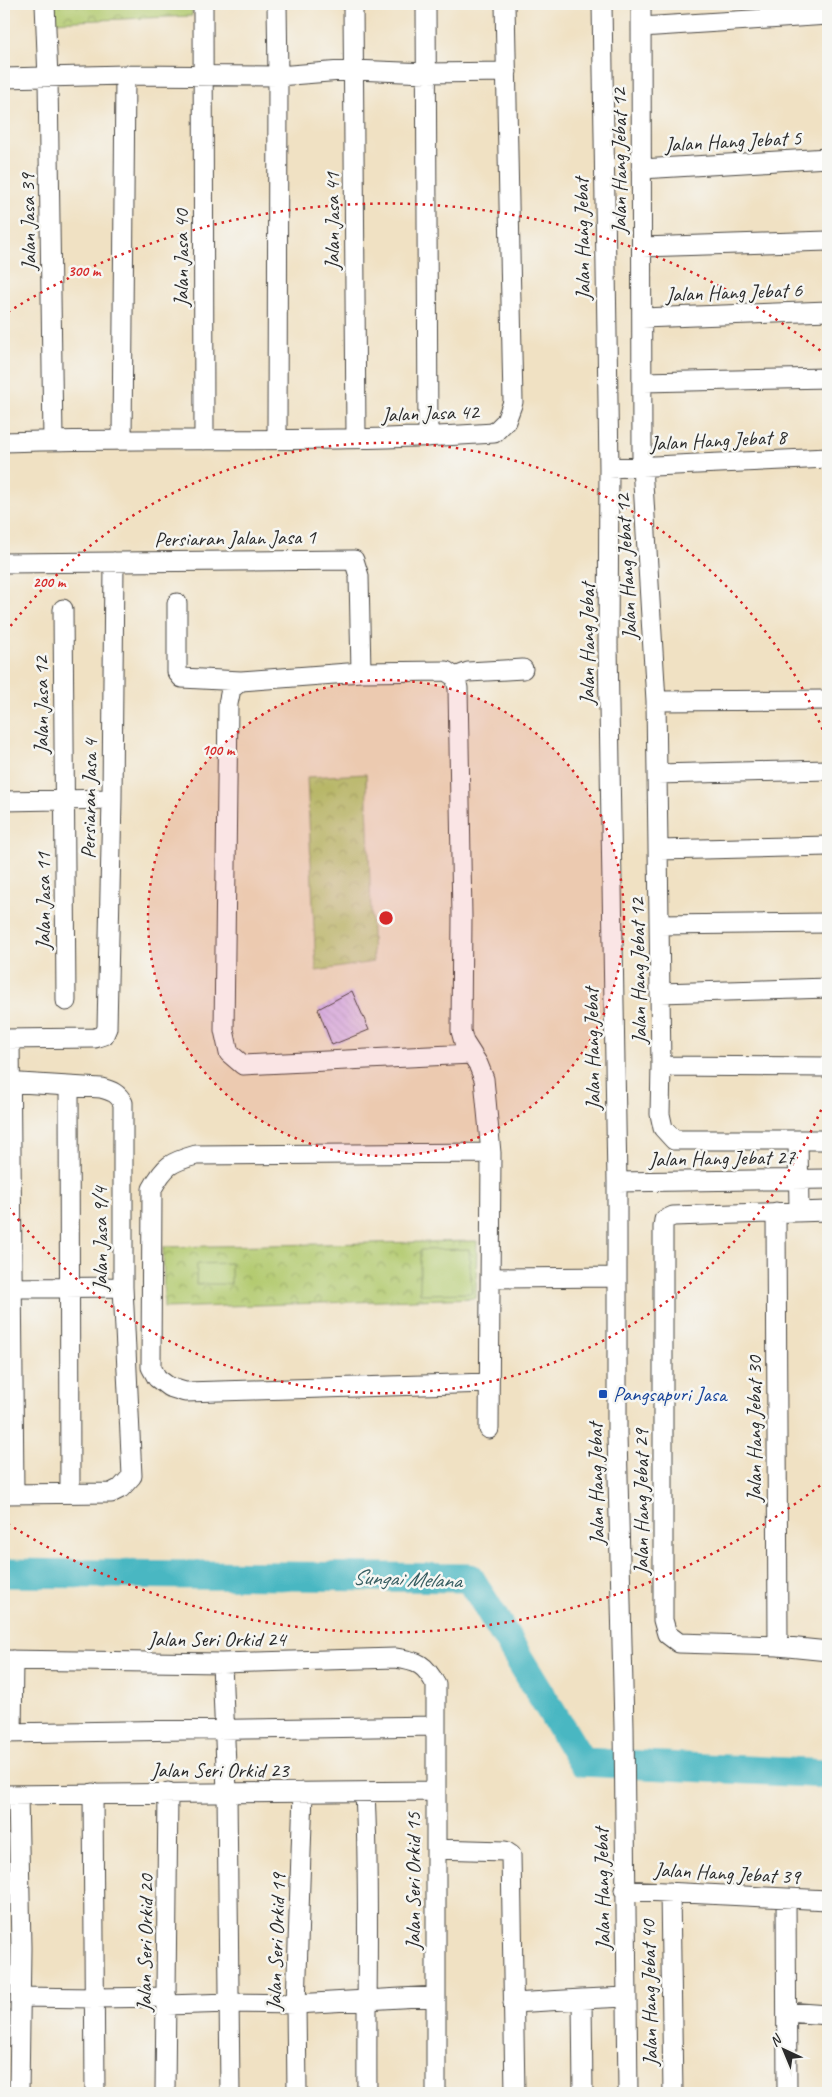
<svg xmlns="http://www.w3.org/2000/svg" width="832" height="2097" viewBox="0 0 832 2097" font-family="Caveat,sans-serif">
<defs>
<pattern id="park-crowns" width="20" height="18" patternUnits="userSpaceOnUse" patternTransform="scale(1.25)"><rect width="20" height="18" fill="#b3ca6f"/><path d="M2 6a3 3 0 1 1 6 0M12 15a3 3 0 1 1 6 0" fill="none" stroke="#92a45b"/></pattern>
<pattern id="building-back-hatch" width="6" height="6" patternUnits="userSpaceOnUse" patternTransform="scale(1.25)"><rect width="6" height="6" fill="#d2b4f9"/><path d="M-1 5l2 2M0 0l6 6M5-1l2 2" fill="none" stroke="#b49bd6"/></pattern>
</defs>
<rect width="100%" height="100%" fill="#f6f6f2"/>
<filter id="ink" filterUnits="userSpaceOnUse"><feTurbulence type="fractalNoise" baseFrequency=".02" numOctaves="2"/><feDisplacementMap in="SourceGraphic" scale="10" xChannelSelector="R" yChannelSelector="G"/><feConvolveMatrix kernelMatrix="1 2 1 2 8 2 1 2 1" color-interpolation-filters="sRGB"/></filter>
<filter id="wash" filterUnits="userSpaceOnUse"><feTurbulence type="fractalNoise" baseFrequency=".0096" numOctaves="4" result="noise"/><feDisplacementMap in="SourceGraphic" scale="20" xChannelSelector="R" yChannelSelector="G"/><feGaussianBlur stdDeviation="1.12" result="paint"/><feColorMatrix in="noise" values="0 0 0 0 0 0 0 0 0 0 0 0 0 0 0 0 0 1.4 0 .05"/><feComposite in="paint" operator="in"/></filter>
<g filter="url(#wash)">
<rect width="100%" height="100%" fill="#f0e1c3"/>
<path fill="url(#park-crowns)" stroke="#6f7a4d" d="M52 4H192V16L52 22Z
M366 774 373 962 316 971 307 777Z
M477 1241 476 1298 164 1308 163 1247Z"/>
<path fill="#b3ca6f" stroke="#6f7a4d" d="M469 1249 472 1293 420 1294V1250Z
M231 1263V1284H196L197 1264Z"/>
<g fill="none" stroke-linecap="round" stroke-linejoin="round">
<path stroke="#49b7c2" stroke-width="29" d="M4 1573 470 1578 582 1762 828 1774"/>
</g>
<g id="blocks">
<path fill="url(#building-back-hatch)" d="M352 991 369 1030 332 1045 318 1009Z"/>
</g>
</g>
<g filter="url(#ink)">
<use href="#blocks" fill-opacity="0" stroke="#494642" stroke-width="1"/>
<g fill="none" stroke-linecap="round" stroke-linejoin="round">
<g stroke="#494642" stroke-width="21">
<path id="minor" d="M45 4 48 79 53 440
M203 4 204 440
M277 4 278 76 277 439
M353 4 356 438
M426 4 428 437
M602 4 609 468 608 646 617 1182V1435L624 1727 628 2093
M641 4 642 466 656 701 661 1066 660 1114 663 1128 674 1140H828
M641 27 828 15
M4 78 125 75 278 76 354 70 427 73 507 72
M641 169 828 158
M642 247 828 241
M642 318 828 311
M643 382 828 378
M122 439 125 75
M4 442C167 437 331 444 494 433L506 421 513 402 505 4
M609 468 828 458
M4 563 354 560 359 576 361 672
M177 603V672L182 678 241 681 361 672 446 671 455 677 458 688 462 916 461 1031 464 1042 478 1064 484 1079 491 1153 489 1429
M63 609 66 1001
M455 677 468 672 523 669
M241 681 231 689 228 704 224 1030 229 1053 243 1065 471 1054
M656 701 828 700
M657 774 828 770
M4 801 112 799
M659 850 828 846
M659 925 828 923
M660 993 828 988
M4 1039 95 1038 104 1035 107 1028 112 799 114 562
M10 1039 14 1493
M661 1066 828 1067
M4 1082 101 1088C112 1091 118 1093 123 1103V1287L132 1476 121 1488 111 1493 4 1494
M69 1086 70 1493
M798 1140 799 1211
M617 1182 828 1179
M828 1211 673 1216 664 1220 663 1227V1620L667 1634 679 1643 778 1646 828 1651
M776 1212 778 1646
M491 1278 617 1277
M4 1288 123 1287
M489 1383 185 1392 169 1387 157 1378 151 1367 152 1189C165 1165 171 1162 196 1155L491 1153
M4 1660 222 1663 395 1658C418 1661 425 1664 436 1685V2093
M222 1663 227 1792 230 2093
M4 1733 435 1726
M12 1733 13 1660
M365 1792C370 1892 366 1993 367 2093
M93 1793 95 2093
M4 1795 436 1791
M18 1795 21 1948 19 2093
M436 1849 505 1851 511 1855 515 2093
M624 1890 828 1900
M670 1892 673 2093
M786 1898 787 2093
M21 1997 95 1998 167 1997
M513 2003 582 1999
M167 2005 230 2003 296 2004 436 1996
M787 2012 828 2015
M165 2093 168 1792
M297 2093 296 2004 303 1792
M583 2093 582 1999 626 1997"/>
</g>
<use href="#minor" stroke="#fff" stroke-width="19"/>
</g>
</g>
<circle cx="386" cy="918" r="238" fill="#d62828" fill-opacity=".12"/>
<g fill="none" stroke="#d62828" stroke-width="2.5" stroke-dasharray="2.5 5">
<circle cx="386" cy="918" r="238"/>
<path d="M827 1096A476 476 0 0 1 6 1204M6 632A476 476 0 0 1 827 740"/>
<path d="M826 1481A714 714 0 0 1 8 1524M8 312A714 714 0 0 1 826 355"/>
</g>
<rect fill="#1a4fb4" stroke="#f6f6f2" stroke-width="2" x="598" y="1389" width="10" height="10" rx="2.5"/>
<g text-anchor="middle" stroke-width="5" stroke-linejoin="round" paint-order="stroke">
<g font-size="21" fill="#2b2b2b" stroke="#f6f6f2">
<text transform="translate(733 141) rotate(-3)" y="7">Jalan Hang Jebat 5</text>
<text transform="translate(619 161) rotate(-90)" y="7">Jalan Hang Jebat 12</text>
<text transform="translate(332 221) rotate(-90)" y="7">Jalan Jasa 41</text>
<text transform="translate(28 222) rotate(-91)" y="7">Jalan Jasa 39</text>
<text transform="translate(582 239) rotate(-91)" y="7">Jalan Hang Jebat</text>
<text transform="translate(181 258) rotate(-90)" y="7">Jalan Jasa 40</text>
<text transform="translate(734 292) rotate(-2)" y="7">Jalan Hang Jebat 6</text>
<text transform="translate(430 413) rotate(-2)" y="7">Jalan Jasa 42</text>
<text transform="translate(718 440) rotate(-3)" y="7">Jalan Hang Jebat 8</text>
<text transform="translate(235 538) rotate(-1)" y="7">Persiaran Jalan Jasa 1</text>
<text transform="translate(626 567) rotate(-93)" y="7">Jalan Hang Jebat 12</text>
<text transform="translate(587 644) rotate(-90)" y="7">Jalan Hang Jebat</text>
<text transform="translate(41 705) rotate(-90)" y="7">Jalan Jasa 12</text>
<text transform="translate(89 799) rotate(-89)" y="7">Persiaran Jasa 4</text>
<text transform="translate(43 901) rotate(-90)" y="7">Jalan Jasa 11</text>
<text transform="translate(638 971) rotate(-91)" y="7">Jalan Hang Jebat 12</text>
<text transform="translate(592 1049) rotate(-91)" y="7">Jalan Hang Jebat</text>
<text transform="translate(722 1158) rotate(-1)" y="7">Jalan Hang Jebat 27</text>
<text transform="translate(100 1239) rotate(-90)" y="7">Jalan Jasa 9/4</text>
<text transform="translate(754 1429) rotate(-90)" y="7">Jalan Hang Jebat 30</text>
<text transform="translate(596 1484) rotate(-91)" y="7">Jalan Hang Jebat</text>
<text transform="translate(641 1502) rotate(-90)" y="7">Jalan Hang Jebat 29</text>
<text x="217" y="1646">Jalan Seri Orkid 24</text>
<text x="220" y="1777">Jalan Seri Orkid 23</text>
<text transform="translate(727 1873) rotate(3)" y="7">Jalan Hang Jebat 39</text>
<text transform="translate(413 1881) rotate(-90)" y="7">Jalan Seri Orkid 15</text>
<text transform="translate(602 1889) rotate(-91)" y="7">Jalan Hang Jebat</text>
<text transform="translate(276 1942) rotate(-88)" y="7">Jalan Seri Orkid 19</text>
<text transform="translate(145 1943) rotate(-89)" y="7">Jalan Seri Orkid 20</text>
<text transform="translate(649 1993) rotate(-91)" y="7">Jalan Hang Jebat 40</text>
</g>
<g font-size="21" fill="#164399" stroke="#f6f6f2" text-anchor="start">
<text x="613" y="1401">Pangsapuri Jasa</text>
</g>
<g font-size="22" font-style="italic" fill="#365c60" stroke="#f6f6f2">
<text transform="translate(407 1578) rotate(2)" y="8">Sungai Melana</text>
</g>
</g>
<circle cx="386" cy="918" r="8" fill="#d62828" stroke="#f6f6f2" stroke-width="2.5"/>
<g font-size="15" text-anchor="middle" font-weight="bold" fill="#d62828" stroke="#f6f6f2" stroke-width="5" stroke-linejoin="round" paint-order="stroke">
<text x="84" y="276">300 m</text>
<text x="49" y="587">200 m</text>
<text x="218" y="755">100 m</text>
</g>
<rect width="832" height="2097" fill="none" stroke="#f6f6f2" stroke-width="20"/>
<g transform="translate(784 2050) rotate(316)" stroke="#f6f6f2" stroke-width="4" paint-order="stroke">
<path d="M0-4L9 19L0 12L-9 19Z" fill="#2b2b2b"/>
<text y="-8" font-size="14" font-weight="bold" text-anchor="middle" fill="#2b2b2b">N</text>
</g>
</svg>
